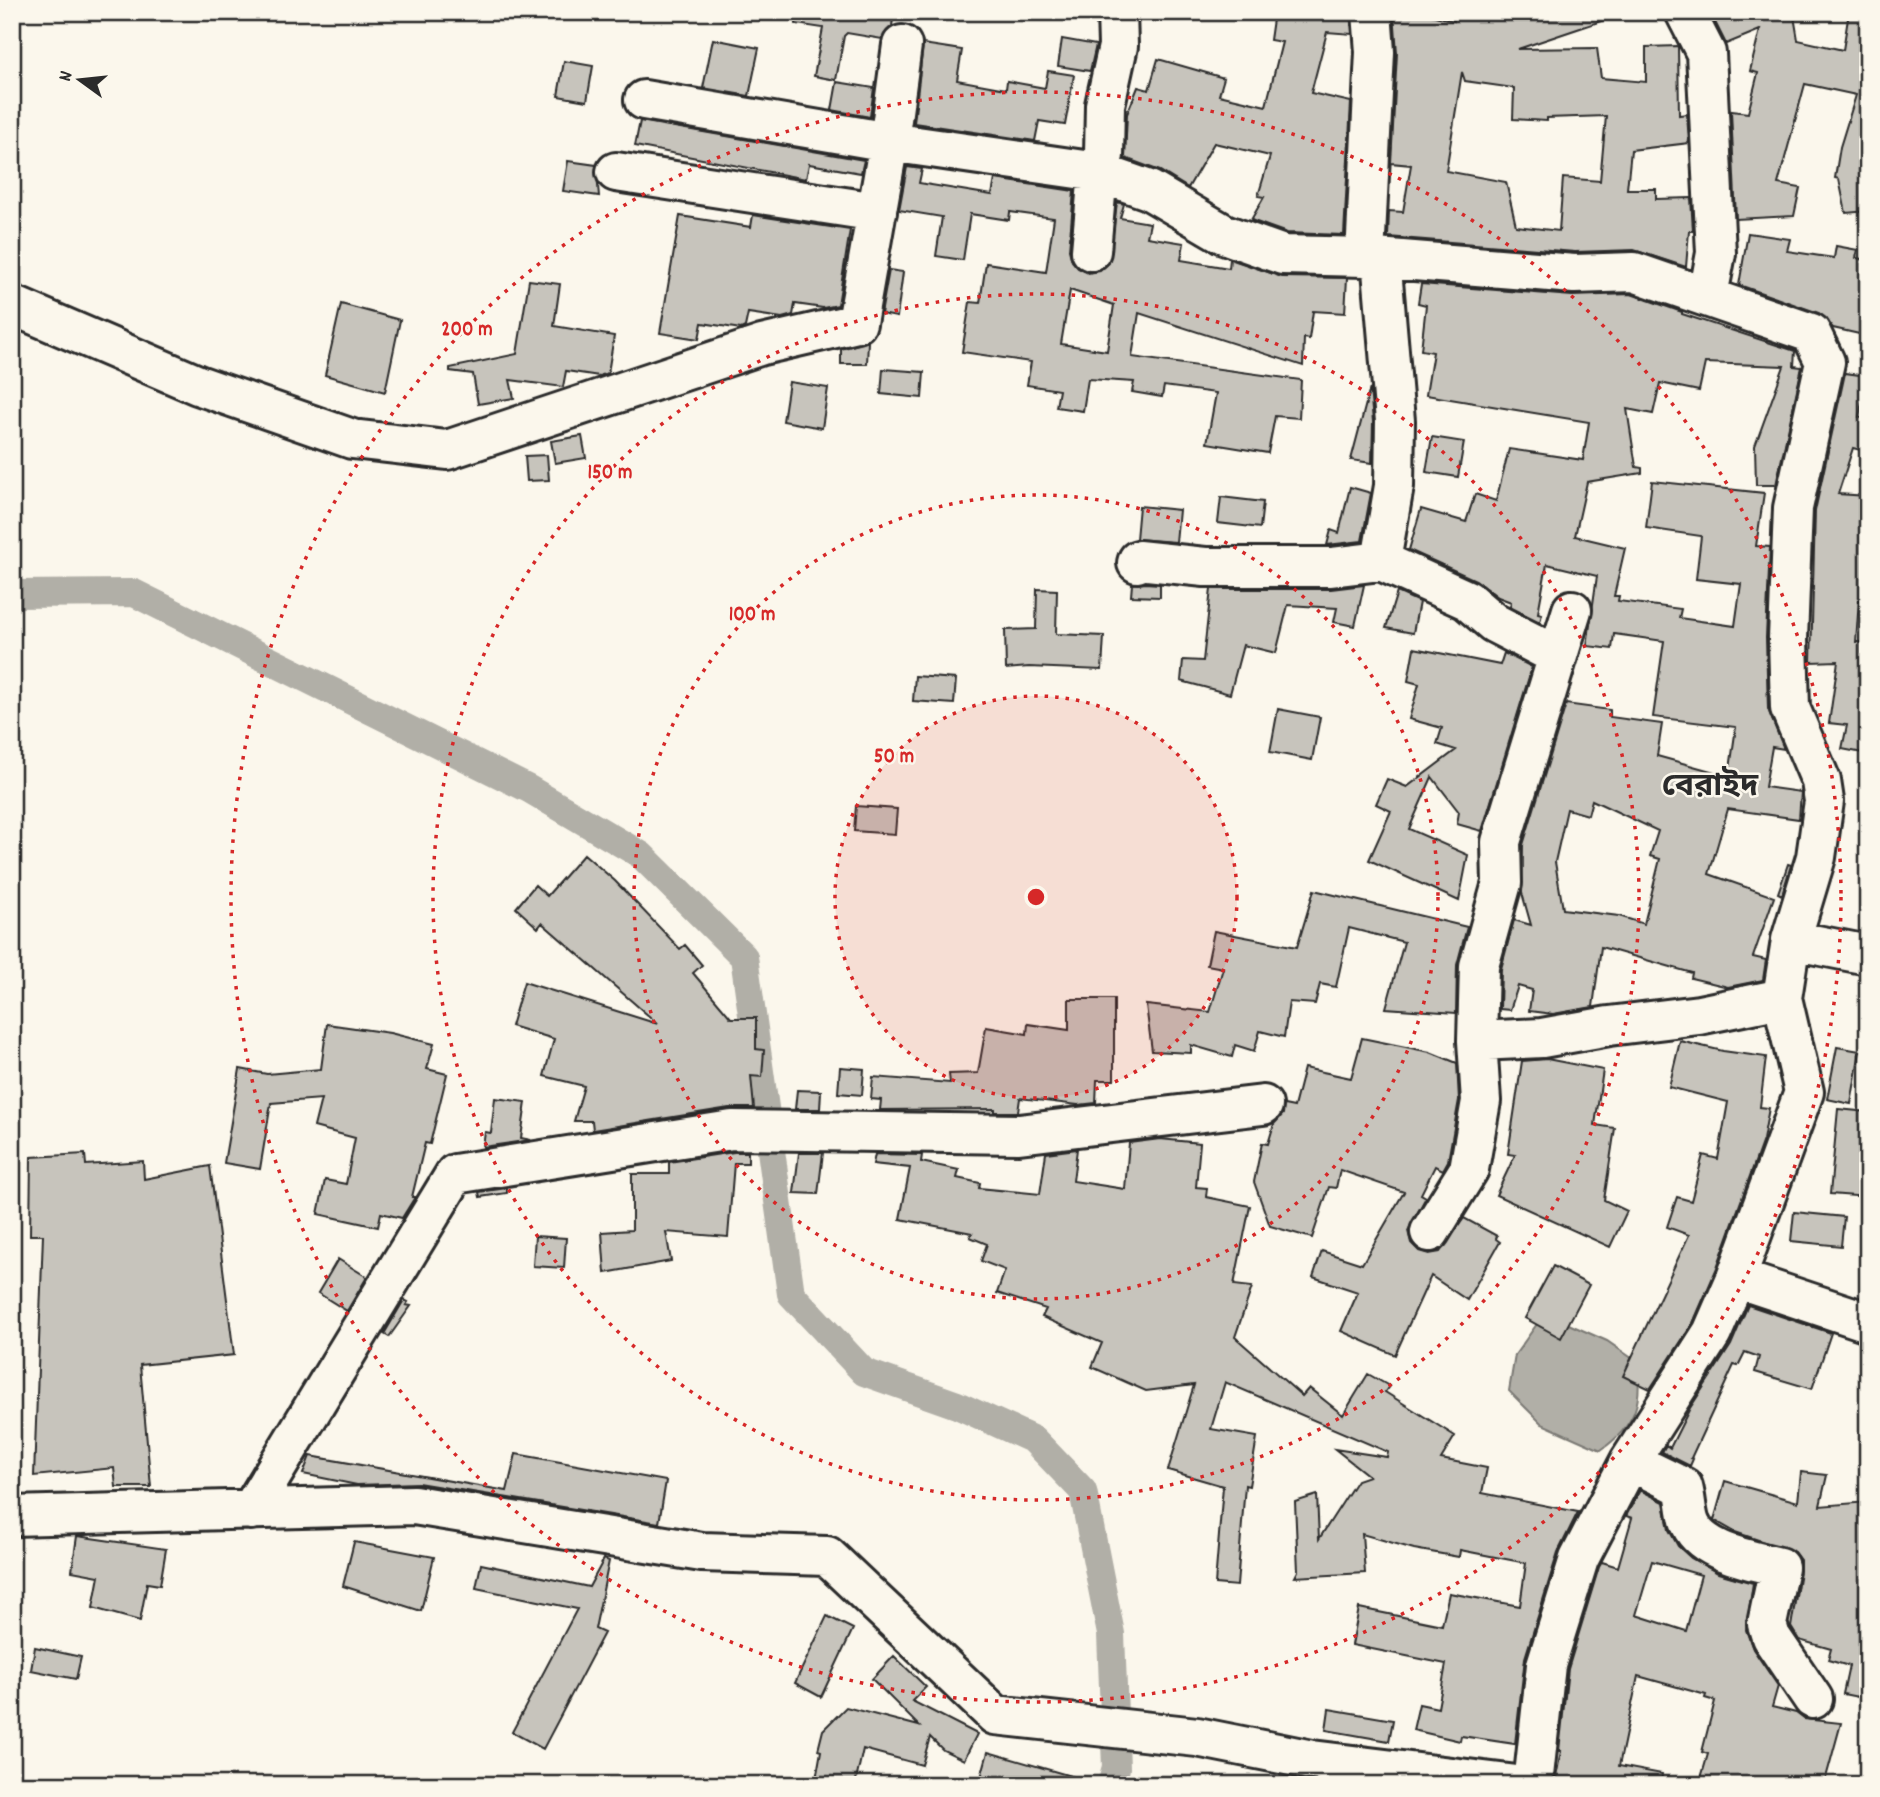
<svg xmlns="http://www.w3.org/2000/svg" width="1880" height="1797" viewBox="0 0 1880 1797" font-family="Dekko,'Noto Sans Bengali',sans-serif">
<rect width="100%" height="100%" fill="#fbf7ec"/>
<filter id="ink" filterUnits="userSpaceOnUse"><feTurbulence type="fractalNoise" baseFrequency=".0143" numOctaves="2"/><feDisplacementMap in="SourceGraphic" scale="14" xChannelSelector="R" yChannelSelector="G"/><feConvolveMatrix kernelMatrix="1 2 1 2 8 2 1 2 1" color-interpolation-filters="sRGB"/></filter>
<g filter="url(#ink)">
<path fill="#b1afa7" stroke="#7b7a75" stroke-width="2" d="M1564 1322 1607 1341 1636 1361C1644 1402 1635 1426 1601 1450L1542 1424 1509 1391 1515 1355 1537 1324Z"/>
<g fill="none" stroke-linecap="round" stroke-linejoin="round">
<path stroke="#b1afa7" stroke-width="28" d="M12 594 134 593 529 789 641 855 744 957 791 1294 864 1372 957 1405 1034 1440 1083 1491 1111 1634 1116 1768 1111 1785"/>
</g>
<path fill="#c7c4bc" stroke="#2b2b2b" stroke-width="2" fill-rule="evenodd" d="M797 12H894L892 26 882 39 847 33 844 36 836 80 814 76 823 28 796 24Z
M1274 12H1350L1352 34 1327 32 1311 93 1351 102 1344 235 1287 233 1251 220 1264 197 1258 196 1270 156 1214 143 1188 188 1160 171 1125 158 1127 114 1138 87 1149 90 1158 59 1224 78 1219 95 1266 106 1282 42 1270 40Z
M1394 12H1420L1454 21 1455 12H1615L1616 16 1518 49 1597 48 1601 78 1646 82V47L1678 46 1679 115 1687 114 1689 143 1631 150 1627 189H1656V199L1691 198 1693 231H1689L1686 267 1634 250 1575 252 1388 237 1389 211 1403 212 1411 165 1391 163 1397 53ZM1462 72 1465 81 1514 88 1513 119 1547 121V118L1606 116 1600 181 1563 178 1559 231 1516 226 1506 182 1446 171Z
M1710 12H1801L1794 16 1798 40 1843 50 1849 12H1868V211L1846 213 1839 179 1835 178 1840 147 1856 95 1805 84 1778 184 1800 188 1794 216 1736 219 1731 111 1748 113 1758 73 1750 71 1760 30 1726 44Z
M713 39 759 48 749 96 703 88Z
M1062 39 1096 45 1090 71 1058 66Z
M923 44 962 50 957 80 1006 89 1007 81 1045 88 1048 71 1074 75 1065 125 1039 121 1035 141 914 123Z
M564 61 593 66 587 101 558 96Z
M837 82 874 88 870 117 832 110Z
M640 121 864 160 861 173 809 164 806 179 635 146Z
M568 161 596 165 599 196 563 191Z
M907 167 922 169 919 183 992 195 995 179 1074 191 1069 250 1072 261 1078 268 1088 273 1100 271 1109 263 1117 202 1124 204 1120 218 1150 223 1147 237 1184 243 1181 260 1229 268 1230 259 1282 277 1347 278 1345 313 1313 311 1309 339 1304 338 1303 366 1139 313 1132 357 1301 380 1299 418 1275 416 1268 453 1207 443 1216 393 1164 386 1162 397 1132 392 1134 382 1088 379 1083 411 1056 407 1059 390 1027 385 1031 362 962 352 970 302 980 303 986 263 1046 272 1054 218 1010 212 1009 220 970 214 963 260 936 256 942 217 899 210ZM1070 290 1114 305 1107 351 1061 344Z
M753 215 850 230 838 305 823 308 795 304 793 315 782 318 748 313 745 327 741 329 702 323 699 339 660 333 680 216 751 227Z
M1748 233 1790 239 1787 251 1834 258 1836 246 1858 250 1856 258 1868 260V336L1833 328 1819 313 1739 285Z
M889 270 903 272 897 317 881 314Z
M529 280 560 284 554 326 614 336 608 373 599 376 566 371 563 387 510 380 514 398 478 404 473 374 450 371V368L517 354Z
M1421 284 1572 296 1631 294 1682 312V314L1795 351 1794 366 1802 367 1776 485H1756L1755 446 1784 366 1705 363 1699 391 1660 383 1653 414 1627 409 1636 467 1642 468V473L1587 482 1575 536 1625 548 1614 596H1619L1618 601 1681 609 1679 618 1735 626 1741 584 1696 579 1701 536 1646 528 1652 481 1764 493 1756 546 1770 547 1766 638 1768 709 1784 749 1772 747 1765 787 1801 792 1799 819 1728 809 1709 874 1774 897 1753 957 1766 960 1763 980 1728 987 1691 978 1692 973 1601 947 1593 1007 1553 1014 1529 1011 1532 990 1518 986 1510 1010 1500 1009 1501 969 1514 920 1531 925 1522 893 1523 845 1566 704 1610 710V717L1662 724 1657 756 1729 776 1736 727 1653 717 1664 641 1614 634 1612 649 1587 646 1597 576 1547 564 1538 613 1542 614 1540 622 1510 607 1511 602 1498 597 1476 580 1409 550 1421 509 1466 522 1475 494 1496 501 1509 449 1583 460 1589 422 1426 395 1433 352 1421 350 1426 305 1418 303ZM1592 800 1658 831 1650 856 1660 859 1644 924 1619 916 1563 909 1555 862 1567 809 1588 815Z
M341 304 400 320 385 392 325 375Z
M868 341 867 364H841V349Z
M883 369 924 372 922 398 881 394Z
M1845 373 1867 376 1859 417 1868 420V452L1853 448 1838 494 1868 496V600H1859L1856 642H1862V673H1868V754L1842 749 1847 725 1829 723 1838 661 1811 662 1815 511Z
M789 382 828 388 822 428 783 421Z
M1370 388 1373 422 1372 463 1351 460Z
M582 436 586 458 555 463 551 441Z
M1432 437 1464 442 1458 477 1426 472Z
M547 455 549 480 527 481 525 456Z
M1350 487 1371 493 1362 541 1327 545 1331 530 1339 533Z
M1221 497 1263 502 1260 528 1218 523Z
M1139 506 1179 510 1176 542 1136 539Z
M1145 583 1160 584V597L1131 596 1132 584Z
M1364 585 1355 626 1334 622 1337 608 1288 605 1276 653 1243 645 1230 694 1181 681 1183 660 1203 661 1211 589H1331Z
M1037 589 1057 590 1056 634 1104 636 1102 670 1029 667 1006 669 1005 630 1036 629Z
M1397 592 1419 602 1413 633 1386 628Z
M1414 648 1500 665 1504 653 1532 667 1482 831 1457 824 1459 812 1432 777 1409 829 1468 855 1459 901 1369 860 1391 811 1376 804 1387 779 1407 787 1456 750 1437 744 1442 728 1409 719 1419 684 1408 681Z
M915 676 956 679 954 704 913 701Z
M1278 709 1320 717 1312 760 1270 752Z
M856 806 897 809 895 834 854 831Z
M584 854 615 881 680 949 685 945 702 965 693 973 731 1018H756V1049L764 1050 762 1077 751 1076 754 1108H729L593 1130 592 1121H574L584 1086 544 1076 554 1039 511 1026 524 982 658 1024 542 923 538 928 516 908 535 885 547 896Z
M1788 864 1791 865 1782 895 1778 893Z
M1314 890 1467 927 1457 965 1456 1013 1386 1008 1404 942 1349 928 1336 987 1320 984 1315 1004 1289 1002 1284 1037 1260 1031 1254 1051 1235 1045 1232 1057 1191 1045V1053L1152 1051 1146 1005 1210 1012 1223 968 1207 965 1214 931 1297 947Z
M1069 999H1114V1080H1097L1096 1103 1078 1105 1020 1098 1018 1112H995V1109L880 1110 881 1100 871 1099 873 1077 950 1083 949 1074 978 1073 986 1027 1027 1034 1028 1024 1069 1030Z
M327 1024 390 1033 434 1044 427 1069 447 1074 430 1144 425 1143 412 1197H415L402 1218 381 1213 378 1227 318 1214 325 1180 346 1184 355 1138 314 1127 321 1099 271 1103 260 1169 224 1163 240 1069 267 1074 321 1069Z
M1362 1038 1430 1052 1457 1063 1459 1100 1448 1161 1443 1170 1435 1166 1421 1194 1426 1197 1408 1231 1411 1243 1419 1251 1429 1254 1440 1252 1464 1218 1497 1236 1496 1239 1500 1242 1467 1300 1431 1276 1395 1355 1341 1331 1358 1292 1313 1277 1322 1251 1362 1264 1404 1192 1340 1170 1336 1188 1329 1187 1312 1238 1270 1226 1254 1182 1262 1143 1268 1144 1274 1124 1283 1114 1284 1105 1294 1107 1304 1068 1351 1078Z
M1680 1041 1723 1051 1766 1057 1760 1107 1769 1108 1763 1140 1716 1270 1693 1323 1650 1389 1623 1376 1689 1235 1667 1227 1677 1197 1691 1201 1703 1155 1718 1159 1728 1102 1669 1087Z
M1837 1047 1860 1051 1851 1104 1827 1099Z
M1547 1059 1603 1070 1595 1125 1615 1128 1604 1200 1627 1211 1610 1247 1496 1195 1515 1155 1508 1154 1522 1061Z
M840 1067 864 1069 862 1095 838 1093Z
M797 1090 821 1091 820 1109H795Z
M495 1098 526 1102 521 1138 531 1140 483 1147 485 1132 491 1133Z
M1838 1109 1868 1112V1197L1830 1194Z
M1160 1139 1200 1143 1196 1187 1207 1188 1206 1197 1250 1206 1234 1285 1252 1287 1235 1337 1302 1396 1309 1388 1343 1415 1368 1374 1389 1386 1385 1392 1455 1436 1441 1459 1487 1468 1482 1493 1578 1512 1558 1552 1525 1658 1515 1744 1461 1736 1460 1741 1413 1730 1419 1704 1438 1708 1446 1664 1352 1645 1359 1608 1442 1625 1449 1593 1520 1606 1526 1563 1460 1550 1459 1557 1414 1549 1362 1534 1365 1573 1295 1577 1298 1571 1295 1502 1317 1495 1319 1539 1357 1480 1369 1476 1335 1449 1387 1457 1388 1452 1225 1382 1211 1429 1257 1437 1249 1486 1245 1485 1237 1586 1215 1584 1223 1486 1168 1470 1194 1385 1146 1391 1092 1367 1102 1343 1042 1317 1046 1309 997 1293 1005 1270 981 1261 987 1244 970 1237 972 1233 900 1219 910 1168 873 1164 875 1154 922 1155 921 1162 959 1170 957 1178 980 1183 979 1188 1040 1194 1046 1153 1077 1149 1073 1181 1125 1189 1129 1143Z
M734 1152H748V1163H734L728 1237 666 1232 671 1261 605 1273 602 1232 632 1230V1174H669V1162Z
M799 1153H823L818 1194 794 1193Z
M85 1154 86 1165 143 1161 144 1179 210 1166 234 1355 140 1365 151 1487H116L114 1468 34 1476 43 1235H30L31 1157Z
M507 1188V1193L480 1197 479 1192Z
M1794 1212 1844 1217 1841 1246 1791 1241Z
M535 1236 566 1238 564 1268 533 1266Z
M338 1259 367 1277 347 1311 318 1293Z
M1553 1266 1589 1285 1561 1338 1525 1318Z
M404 1300 408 1302 406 1305 411 1306 389 1337 384 1334Z
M1748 1305 1831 1333 1812 1389 1755 1372 1759 1357 1745 1352 1738 1366 1734 1365 1691 1458 1693 1459 1690 1466 1662 1452 1666 1445 1670 1448 1690 1408 1731 1345Z
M516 1454 666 1481 659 1523 418 1483 357 1485 303 1474 310 1456 507 1491Z
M1801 1472 1827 1475 1820 1506 1868 1502V1699L1843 1694 1849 1666 1828 1660 1831 1649 1799 1640 1791 1627 1800 1571V1560L1794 1552 1735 1532 1714 1520 1725 1481 1798 1502Z
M1640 1490 1664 1502 1669 1530 1678 1546 1691 1558 1718 1573 1753 1583 1746 1630 1753 1649 1778 1686 1772 1707 1796 1713 1804 1719 1841 1723 1824 1785H1699L1708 1754 1702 1752 1715 1701 1705 1698 1706 1695 1638 1676 1619 1766 1662 1774 1661 1785 1555 1783 1561 1751H1559L1568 1669 1599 1567 1602 1562 1618 1567 1632 1518 1626 1516ZM1652 1561 1701 1575 1686 1631 1636 1615Z
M77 1536 166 1549 160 1585 147 1583 140 1621 93 1608 99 1576 72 1571Z
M354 1542 434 1557 421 1611 343 1586Z
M604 1559 609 1561 595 1629 604 1633 543 1749 512 1732 577 1609 476 1588 481 1564 589 1587Z
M827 1616 853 1629 821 1697 795 1683Z
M35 1647 81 1657 76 1679 31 1670Z
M894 1656 926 1687 912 1701 977 1734 964 1760 943 1750 930 1737 922 1765 863 1749 855 1785H815L821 1751 818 1750 823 1730 846 1707 919 1726 872 1679Z
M1329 1709 1393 1720 1389 1741 1326 1730Z
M988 1752 1081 1779 1080 1785H979Z"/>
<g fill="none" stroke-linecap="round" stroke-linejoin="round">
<g stroke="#2b2b2b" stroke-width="44">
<path id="minor" d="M1685 12 1706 53 1716 253 1708 296
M644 100 889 142 1098 172 1149 190 1224 234 1283 255 1365 257 1574 274 1634 272 1811 333 1825 362 1793 508 1788 639 1790 708 1821 781 1824 801 1816 857 1791 940 1782 998 1804 1092 1736 1278 1712 1333 1630 1461 1579 1559 1546 1665 1533 1785
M616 172 877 212
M1091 251 1098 172 1104 155 1105 105 1118 46 1117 12
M1365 257 1375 52 1372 12
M1381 258 1395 421 1394 486 1381 561
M12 305 198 385 352 439 447 450 762 345 857 323 889 142 902 45
M1137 563 1138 560 1205 567H1331L1381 561 1467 600 1494 623 1558 656
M1791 940 1868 955
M1477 1041 1542 1038 1609 1026 1699 1015 1782 998
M1430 1232 1469 1169 1481 1101 1477 1041 1479 966 1502 883 1501 842 1572 610
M1736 1278 1868 1322
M1630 1461 1683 1487C1686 1498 1686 1509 1689 1520 1698 1552 1752 1560 1779 1567L1767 1624 1771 1637 1813 1699
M251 1510 455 1174 732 1130 1019 1134 1263 1105
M12 1516 414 1505 702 1552 827 1556 995 1715 1197 1737 1312 1760 1517 1785"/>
</g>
<use href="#minor" stroke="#fbf7ec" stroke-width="38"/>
</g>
</g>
<circle cx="1036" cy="897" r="201" fill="#d62828" fill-opacity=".12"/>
<g fill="none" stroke="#d62828" stroke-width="3.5" stroke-dasharray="3.5 7">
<circle cx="1036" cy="897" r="201"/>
<circle cx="1036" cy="897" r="402"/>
<circle cx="1036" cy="897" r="603"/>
<circle cx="1036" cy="897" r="805"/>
</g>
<g text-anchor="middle" stroke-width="5" stroke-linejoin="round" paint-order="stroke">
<g font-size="32" font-weight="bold" fill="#2b2b2b" stroke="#fbf7ec">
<text x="1710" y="795">বেরাইদ</text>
</g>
</g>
<circle cx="1036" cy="897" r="10" fill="#d62828" stroke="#fbf7ec" stroke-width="3.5"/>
<g font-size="21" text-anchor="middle" font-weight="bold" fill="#d62828" stroke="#fbf7ec" stroke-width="5" stroke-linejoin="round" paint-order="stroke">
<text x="467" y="335">200 m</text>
<text x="610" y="478">150 m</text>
<text x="752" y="620">100 m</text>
<text x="894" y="762">50 m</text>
</g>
<rect width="1880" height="1797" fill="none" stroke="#fbf7ec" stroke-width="42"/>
<rect x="21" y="21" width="1838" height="1755" fill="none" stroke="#2b2b2b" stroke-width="2.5" filter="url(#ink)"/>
<g transform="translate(80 80) rotate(285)" stroke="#fbf7ec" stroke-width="5" paint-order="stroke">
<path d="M0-5L12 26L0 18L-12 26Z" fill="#2b2b2b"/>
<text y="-10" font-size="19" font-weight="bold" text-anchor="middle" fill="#2b2b2b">N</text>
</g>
</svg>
